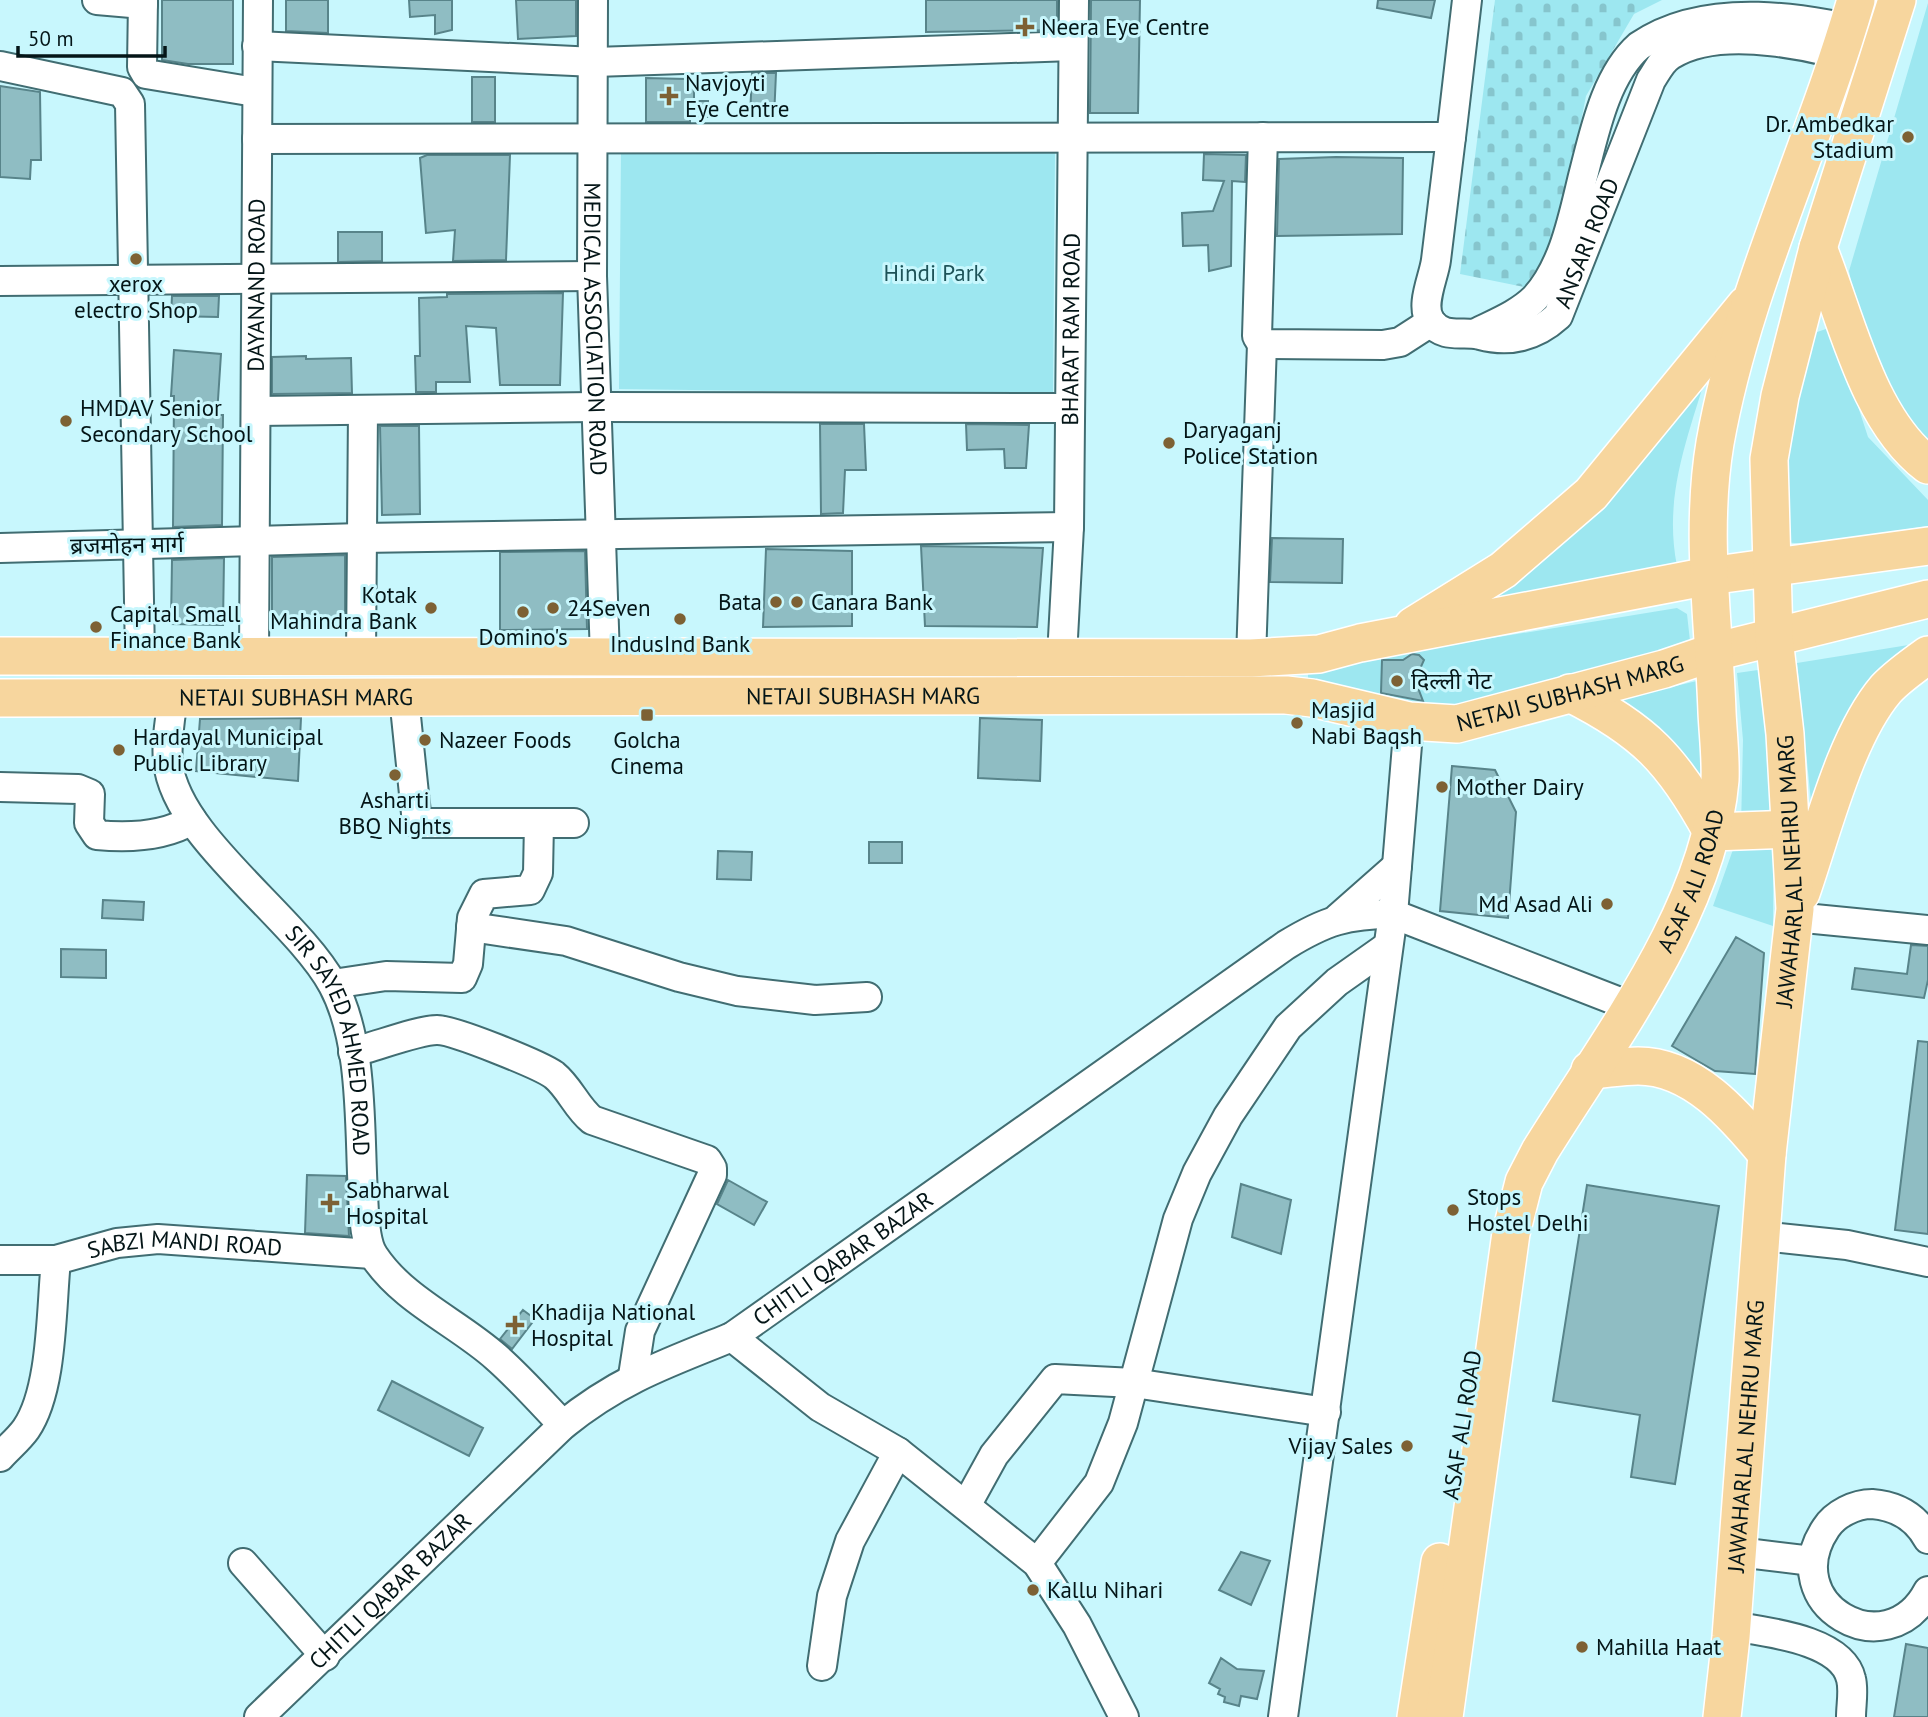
<svg xmlns="http://www.w3.org/2000/svg" width="1928" height="1717" viewBox="0 0 1928 1717" font-family="'PT Sans','Noto Sans Devanagari',sans-serif">
<defs>
<pattern id="cemetery-stones" width="16" height="16" patternUnits="userSpaceOnUse" patternTransform="scale(1.75)"><rect width="16" height="16" fill="#9de7f0"/><path d="M2 7V4a2 2 0 0 1 4 0v3zM10 15v-3a2 2 0 0 1 4 0v3z" fill="#86c5cd"/></pattern>
</defs>
<rect width="100%" height="100%" fill="#c8f7fd"/>
<path fill="#9de7f0" d="M1928 3V444L1914 438 1859 321 1849 271Z
M621 149 1055 153 1053 395 619 389Z
M1832 327 1868 437 1928 500V526L1809 544 1781 542 1764 489 1801 354 1817 332Z
M1711 358C1692 429 1662 491 1677 566L1487 600Z
M1677 608 1687 614 1690 641 1683 647 1440 718 1308 682V668Z
M1927 642 1812 811 1797 663Z
M1758 670 1774 790 1773 926 1713 906 1741 827 1743 740 1737 673Z
M1701 680 1703 780 1676 748 1612 701Z"/>
<path fill="url(#cemetery-stones)" d="M1495 0H1662L1634 14 1586 96 1558 239 1524 287 1460 274Z"/>
<path fill="#8fbdc3" stroke="#58848a" stroke-width="2" d="M162 0H233V64H188L162 60Z
M286 0H328V33L286 31Z
M409 0H452V30L435 34V15L410 17Z
M516 0H576V36L518 39Z
M926 0H1057V30L926 32Z
M1091 0H1140L1138 113H1090Z
M1378 0H1435L1431 18 1377 8Z
M752 73H776L774 118 750 117Z
M472 77H495V122H472Z
M646 78 686 79V85H694V101H708V117H690V122H646Z
M0 86 40 92 41 160H31L30 179 0 177Z
M1204 154 1246 155 1245 182 1232 181 1231 266 1209 271 1208 245 1183 246 1182 213 1213 211 1224 181 1203 180Z
M427 155H510L506 260 453 261 455 230 426 233 420 158Z
M1336 157 1403 158 1402 234 1277 236 1279 159Z
M338 232H382V261L338 262Z
M563 293 560 385H500L496 328 466 326 470 382H436V392H416L415 356H420L419 298 447 297V294Z
M172 296H219L218 317 171 316Z
M174 350 221 354 217 415H223L222 525 173 527 174 396H171Z
M306 356V359L351 358 352 393 272 394V357Z
M820 424H864L866 470H845L843 513 821 514Z
M966 424 1029 425 1026 468H1005L1004 449 967 450Z
M380 426H419L420 514 382 515Z
M1272 538 1343 539 1342 583 1270 582Z
M921 546 1043 548 1037 627 925 626Z
M766 549 852 551V626L763 627Z
M585 551 587 629 500 630V552Z
M345 555V626H272V557Z
M224 558 223 625 171 624 172 560Z
M1412 654 1419 655 1424 660 1415 680 1423 701 1381 693 1382 660H1403Z
M301 718 298 781 196 771 200 719Z
M980 718 1042 720 1040 781 978 778Z
M1452 766 1495 770 1516 812 1508 918 1440 911Z
M869 842H902V863H869Z
M718 851 752 852 751 880 717 879Z
M103 900 144 902 143 920 102 918Z
M1736 937 1764 953 1755 1074 1715 1071 1672 1046Z
M1911 945 1928 946V980L1924 998 1852 989 1855 968 1907 974Z
M61 949 106 950V978L61 977Z
M1918 1041 1928 1042V1234L1895 1230Z
M307 1175 346 1176 349 1236 305 1233Z
M728 1180 767 1202 754 1225 717 1204Z
M1241 1184 1291 1200 1281 1254 1232 1237Z
M1587 1185 1719 1206 1675 1484 1631 1477 1640 1415 1553 1401Z
M523 1310 535 1319 512 1349 500 1339Z
M392 1381 483 1428 469 1456 378 1410Z
M1241 1552 1270 1561 1251 1605 1219 1590Z
M1906 1644 1928 1648V1717H1894Z
M1221 1658 1237 1669 1264 1671 1257 1699 1241 1696 1239 1706 1224 1702 1225 1697 1218 1694 1220 1689 1209 1683Z"/>
<g fill="none" stroke-linecap="round" stroke-linejoin="round">
<g stroke="#416d72" stroke-width="32">
<g id="minor">
<path d="M97 0 143 4"/>
<path d="M143 0 142 67 146 74 255 92"/>
<path id="s1" d="M593 0 592 276 605 657"/>
<path id="s2" d="M1467 0C1457 87 1447 173 1436 260 1434 277 1419 306 1431 322 1445 340 1463 330 1480 335 1510 343 1536 336 1558 316L1651 80C1657 71 1662 60 1671 55 1722 23 1821 47 1874 65"/>
<path d="M257 46 595 62 1073 46"/>
<path d="M0 66 122 92 130 104 140 656"/>
<path d="M1263 137 1257 336 1262 344 1383 345 1400 342 1431 322"/>
<path d="M257 139 1451 137"/>
<path d="M0 281 592 276"/>
<path d="M1476 333C1496 323 1519 314 1535 298 1564 266 1573 217 1583 176 1594 134 1605 76 1639 46 1706 0 1808 17 1884 37"/>
<path d="M256 411 595 407 1070 408"/>
<path d="M0 548 361 538 1069 527"/>
<path id="s3" d="M254 656 258 0"/>
<path d="M361 656 363 410"/>
<path id="s4" d="M1062 656 1069 527 1074 0"/>
<path d="M1251 658 1262 344"/>
<path d="M404 697 417 823H574"/>
<path id="s5" d="M173 699C170 719 166 741 168 762 175 837 296 917 333 985 364 1043 359 1129 363 1194 364 1211 364 1242 374 1256 403 1300 458 1323 496 1357 520 1378 541 1402 563 1425"/>
<path d="M0 787 78 789 90 794 89 823 97 835C128 838 165 836 192 820"/>
<path d="M1794 917 1928 930"/>
<path d="M1338 918 1397 866"/>
<path d="M471 927 566 941 679 977 737 991 815 1000 867 997"/>
<path d="M333 984 386 976 462 978 468 964 472 918 484 894 530 890 538 873 539 823"/>
<path d="M353 1052C375 1047 418 1030 437 1030 454 1030 540 1065 554 1075 570 1088 576 1107 592 1120L707 1160 712 1168V1175L640 1331 633 1376"/>
<path d="M1761 1236 1847 1245 1928 1262"/>
<path id="s6" d="M0 1260H56L117 1243 158 1239 372 1254"/>
<path d="M732 1337 820 1407 898 1452 1037 1563 1077 1625 1124 1717"/>
<path d="M0 1457C8 1448 19 1439 26 1429 53 1390 51 1308 56 1260"/>
<path d="M967 1504 994 1455 1055 1379 1134 1383 1326 1412"/>
<path d="M1928 1539C1916 1517 1897 1506 1872 1504 1855 1504 1835 1514 1826 1528 1775 1604 1887 1669 1928 1591"/>
<path d="M1738 1552 1812 1561"/>
<path d="M243 1563 325 1656"/>
<path d="M1037 1563 1099 1483 1123 1423 1178 1219 1197 1173 1228 1116 1288 1027 1337 982 1388 946"/>
<path d="M1732 1626C1765 1632 1842 1639 1851 1679 1854 1690 1851 1705 1851 1717"/>
<path d="M822 1666 832 1596 850 1541 898 1452"/>
<path id="s7" d="M259 1717 563 1425C618 1380 667 1363 732 1337L1286 945C1325 921 1347 914 1393 914L1630 1006"/>
<path d="M1283 1717 1393 914 1409 721"/>
</g>
</g>
<g stroke="#fff" stroke-width="40">
<g id="major">
<path d="M1818 248C1846 317 1867 419 1928 465"/>
<path d="M1413 626 1503 570 1591 494 1746 305"/>
<path d="M0 656 1251 658 1319 654 1360 643 1709 576 1928 546"/>
<path d="M1570 693C1644 730 1673 760 1712 832L1791 829"/>
<path id="s8" d="M0 698 1286 695 1312 698 1409 721 1457 724 1664 669 1714 652 1928 599"/>
<path d="M1801 893C1822 833 1845 737 1886 689 1897 677 1914 665 1928 655"/>
<path d="M1590 1070C1606 1069 1622 1066 1638 1066 1693 1066 1735 1115 1767 1154"/>
<path d="M1416 1717 1440 1562"/>
<path id="s9" d="M1444 1717 1511 1233 1524 1182 1540 1151C1608 1041 1709 911 1720 780 1721 758 1718 734 1717 712 1714 623 1700 532 1715 443 1742 290 1813 149 1856 0"/>
<path id="s10" d="M1722 1717 1731 1637 1767 1154 1795 909 1785 734 1774 638 1769 459 1780 396 1818 248 1897 0"/>
</g>
</g>
<use href="#minor" stroke="#fff" stroke-width="28"/>
<use href="#major" stroke="#f7d69e" stroke-width="37"/>
</g>
<g fill="#7d6134" stroke="#c8f7fd" stroke-width="2.5">
<path d="M1021.5 16.5h7v7h7v7h-7v7h-7v-7h-7v-7h7z"/>
<path d="M665.5 85.5h7v7h7v7h-7v7h-7v-7h-7v-7h7z"/>
<circle cx="1908" cy="137" r="7"/>
<circle cx="136" cy="259" r="7"/>
<circle cx="66" cy="421" r="7"/>
<circle cx="1169" cy="443" r="7"/>
<circle cx="776" cy="602" r="7"/>
<circle cx="797" cy="602" r="7"/>
<circle cx="431" cy="608" r="7"/>
<circle cx="553" cy="608" r="7"/>
<circle cx="523" cy="612" r="7"/>
<circle cx="680" cy="619" r="7"/>
<circle cx="96" cy="627" r="7"/>
<circle cx="1397" cy="681" r="7"/>
<rect x="640" y="708" width="14" height="14" rx="3.5"/>
<circle cx="1297" cy="723" r="7"/>
<circle cx="425" cy="740" r="7"/>
<circle cx="119" cy="750" r="7"/>
<circle cx="395" cy="775" r="7"/>
<circle cx="1442" cy="787" r="7"/>
<circle cx="1607" cy="904" r="7"/>
<path d="M326.5 1192.5h7v7h7v7h-7v7h-7v-7h-7v-7h7z"/>
<circle cx="1453" cy="1210" r="7"/>
<path d="M511.5 1314.5h7v7h7v7h-7v7h-7v-7h-7v-7h7z"/>
<circle cx="1407" cy="1446" r="7"/>
<circle cx="1033" cy="1590" r="7"/>
<circle cx="1582" cy="1647" r="7"/>
</g>
<g text-anchor="middle" stroke-width="6" stroke-linejoin="round" paint-order="stroke">
<g font-size="23" fill="#041517" stroke="#c8f7fd" text-anchor="start">
<text x="1041" y="35">Neera Eye Centre</text>
<text x="685" y="91">Navjoyti<tspan x="685" dy="26">Eye Centre</tspan></text>
<text x="1894" y="132" text-anchor="end">Dr. Ambedkar<tspan x="1894" dy="26">Stadium</tspan></text>
<text x="136" y="292" text-anchor="middle">xerox<tspan x="136" dy="26">electro Shop</tspan></text>
<text x="80" y="416">HMDAV Senior<tspan x="80" dy="26">Secondary School</tspan></text>
<text x="1183" y="438">Daryaganj<tspan x="1183" dy="26">Police Station</tspan></text>
<text x="417" y="603" text-anchor="end">Kotak<tspan x="417" dy="26">Mahindra Bank</tspan></text>
<text x="762" y="610" text-anchor="end">Bata</text>
<text x="811" y="610">Canara Bank</text>
<text x="567" y="616">24Seven</text>
<text x="110" y="622">Capital Small<tspan x="110" dy="26">Finance Bank</tspan></text>
<text x="523" y="645" text-anchor="middle">Domino's</text>
<text x="680" y="652" text-anchor="middle">IndusInd Bank</text>
<text x="1411" y="689">दिल्ली गेट</text>
<text x="1311" y="718">Masjid<tspan x="1311" dy="26">Nabi Baqsh</tspan></text>
<text x="133" y="745">Hardayal Municipal<tspan x="133" dy="26">Public Library</tspan></text>
<text x="439" y="748">Nazeer Foods</text>
<text x="647" y="748" text-anchor="middle">Golcha<tspan x="647" dy="26">Cinema</tspan></text>
<text x="1456" y="795">Mother Dairy</text>
<text x="395" y="808" text-anchor="middle">Asharti<tspan x="395" dy="26">BBQ Nights</tspan></text>
<text x="1593" y="912" text-anchor="end">Md Asad Ali</text>
<text x="346" y="1198">Sabharwal<tspan x="346" dy="26">Hospital</tspan></text>
<text x="1467" y="1205">Stops<tspan x="1467" dy="26">Hostel Delhi</tspan></text>
<text x="531" y="1320">Khadija National<tspan x="531" dy="26">Hospital</tspan></text>
<text x="1393" y="1454" text-anchor="end">Vijay Sales</text>
<text x="1047" y="1598">Kallu Nihari</text>
<text x="1596" y="1655">Mahilla Haat</text>
</g>
<g font-size="23" fill="#041517" stroke="#c8f7fd">
<text dy="8" stroke="none"><textPath href="#s2" startOffset="541">ANSARI ROAD</textPath></text>
<text dy="8" stroke="none"><textPath href="#s3" startOffset="371">DAYANAND ROAD</textPath></text>
<text dy="8" stroke="none"><textPath href="#s4" startOffset="327">BHARAT RAM ROAD</textPath></text>
<text dy="8" stroke="none"><textPath href="#s1" startOffset="329">MEDICAL ASSOCIATION ROAD</textPath></text>
<text transform="translate(127 545) rotate(-1)" y="8">ब्रजमोहन मार्ग</text>
<text dy="8" stroke="none"><textPath href="#s8" startOffset="1577">NETAJI SUBHASH MARG</textPath></text>
<text dy="8" stroke="none"><textPath href="#s8" startOffset="863">NETAJI SUBHASH MARG</textPath></text>
<text dy="8" stroke="none"><textPath href="#s8" startOffset="296">NETAJI SUBHASH MARG</textPath></text>
<text dy="8" stroke="none"><textPath href="#s10" startOffset="849">JAWAHARLAL NEHRU MARG</textPath></text>
<text dy="8" stroke="none"><textPath href="#s9" startOffset="887">ASAF ALI ROAD</textPath></text>
<text dy="8" stroke="none"><textPath href="#s5" startOffset="396">SIR SAYED AHMED ROAD</textPath></text>
<text dy="8" stroke="none"><textPath href="#s6" startOffset="187">SABZI MANDI ROAD</textPath></text>
<text dy="8" stroke="none"><textPath href="#s7" startOffset="749">CHITLI QABAR BAZAR</textPath></text>
<text transform="translate(1462 1425) rotate(-81)" y="8">ASAF ALI ROAD</text>
<text dy="8" stroke="none"><textPath href="#s10" startOffset="282">JAWAHARLAL NEHRU MARG</textPath></text>
<text dy="8" stroke="none"><textPath href="#s7" startOffset="182">CHITLI QABAR BAZAR</textPath></text>
</g>
<g font-size="23" fill="#1e5358" stroke="#c8f7fd">
<text x="934" y="281">Hindi Park</text>
</g>
</g>
<path d="M18 46v10h147v-10" fill="none" stroke="#041517" stroke-width="3.5"/>
<text x="28" y="46" font-size="21" fill="#041517" stroke="#c8f7fd" stroke-width="5" paint-order="stroke">50 m</text>
</svg>
